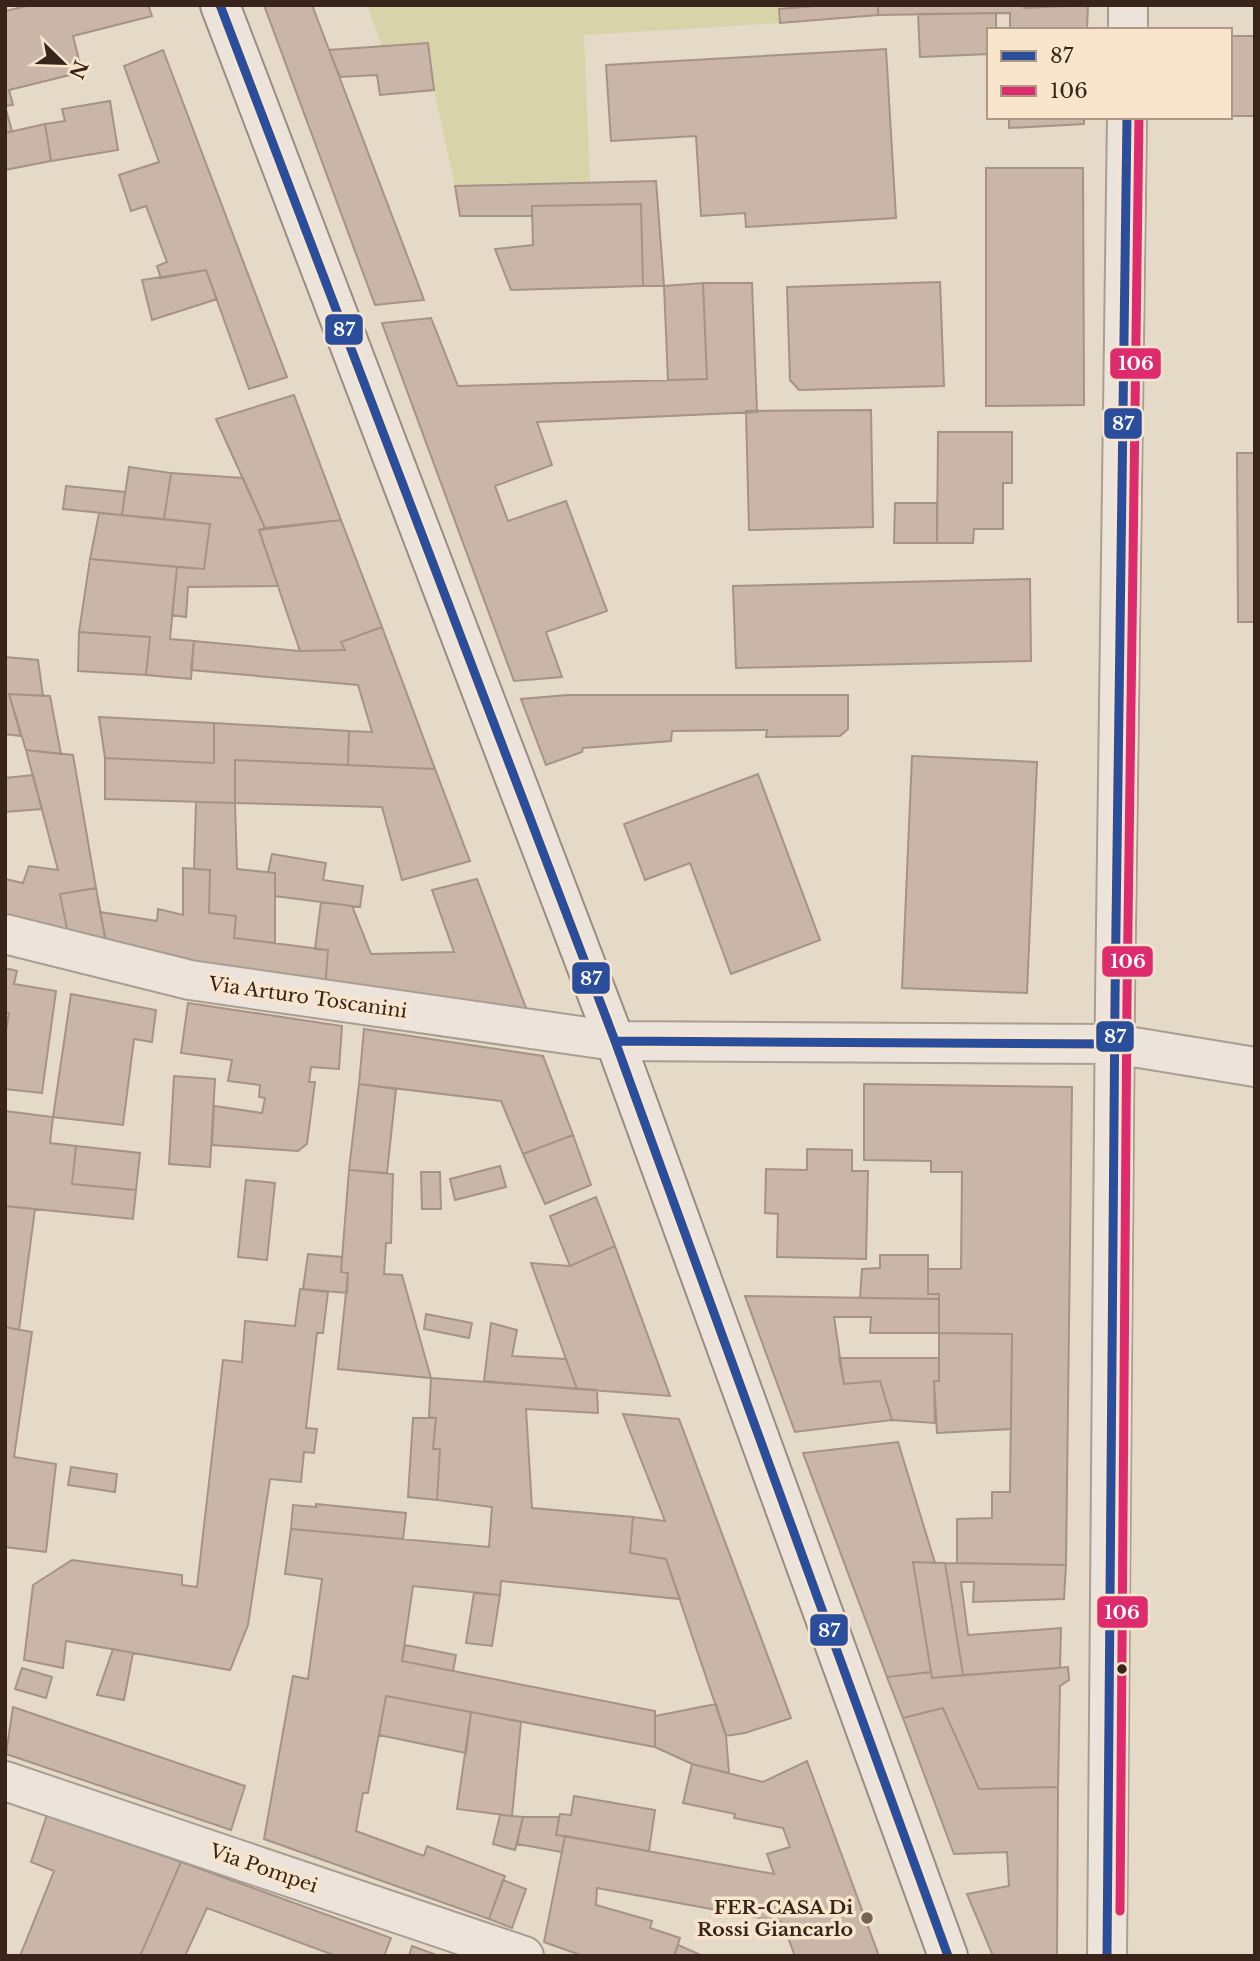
<svg xmlns="http://www.w3.org/2000/svg" width="1260" height="1961" viewBox="0 0 1260 1961" font-family="'Libre Baskerville',serif">
<rect width="100%" height="100%" fill="#e5d9c8"/>
<path fill="#d9d3a9" d="M367 5H779L780 23 584 35 590 182 455 186 434 90 428 44 382 46Z"/>
<path fill="#c9b6a9" stroke="#a59388" stroke-width="2" d="M31 5H148L152 16 73 36 82 72 9 90 13 105 5 106V11Z
M264 5H312L424 300 375 305Z
M826 5H878V15L780 23 779 9Z
M878 5H1024V8L1088 5 1087 30H1010V13L878 15Z
M996 13V30H989V54L920 57 918 14Z
M1230 36H1255L1254 116H1230Z
M428 43 434 90 380 95 377 75 340 77 329 50Z
M886 49 896 218 746 227 745 213 701 216 696 136 611 141 606 65Z
M163 50 246 269 287 377 249 389 206 270 161 278 157 266 167 262 146 206 131 211 119 175 159 162 124 66Z
M110 101 118 150 51 161 45 124 65 121 62 109Z
M5 106 12 131 5 133Z
M1009 117H1084V124L1009 128Z
M45 124 51 161 5 170V133Z
M986 168H1083L1084 405 986 406Z
M656 181 664 286H643L641 204 532 206V216H460L455 186Z
M641 204 643 286 511 290 495 249 533 245 532 206Z
M206 270 217 299 152 320 142 280Z
M940 282 944 386 799 390 790 380 787 287Z
M703 283H752L757 412 537 422 552 465 495 486 508 521 566 501 607 611 546 632 562 677 514 681 382 323 431 318 458 386 707 379Z
M703 283 707 379 668 380 664 286Z
M294 395 341 520 265 528 216 419Z
M871 410 873 527 749 530 746 411Z
M938 432H1012V483H1003V529H974L973 543H937Z
M1237 453H1255V622H1238Z
M129 467 171 473 164 519 122 515Z
M171 473 243 478 265 528 259 530 278 586 188 587 186 617 172 615 177 567 204 569 210 524 164 519Z
M66 486 125 492 122 515 63 509Z
M895 503H937V543H894Z
M99 513 210 524 204 569 90 559Z
M341 520 382 627 341 642 345 650 300 651 259 530Z
M90 559 177 567 170 639 194 641 191 679 146 675 150 637 79 632Z
M1030 579 1031 661 736 668 733 586Z
M382 627 435 769 348 765 349 731 372 732 358 685 191 670 194 641 300 651 345 650 341 642Z
M79 632 150 637 146 675 78 671Z
M5 657 38 660 43 696 9 694 21 736 5 734Z
M9 694 50 696 61 754 26 750Z
M568 695H848V729L840 736 766 737 767 730 672 731 671 741 583 748 582 752 546 765 521 699Z
M99 717 214 723V763L105 758Z
M214 723 349 731 348 765 235 760V803L105 799V758L214 763Z
M26 750 73 755 96 888 60 894 71 948 5 929V879L23 883 29 866 58 870Z
M912 756 1037 762 1027 993 902 988Z
M235 760 435 769 470 861 402 880 382 807 235 803Z
M758 774 820 940 731 974 690 863 645 880 624 824Z
M33 775 42 809 5 812V778Z
M196 802 235 803 237 869 275 873V943L234 938 236 916 209 913 210 870 194 869Z
M272 854 326 863 323 880 363 886 360 907 275 896V873L268 872Z
M183 868 210 870 209 913 236 916 234 938 328 950 325 988 109 958 100 912 157 921 158 909 183 915Z
M477 879 529 1016 325 988 328 950 315 949 321 902 352 906 371 954 454 952 432 890Z
M96 888 109 958 71 948 60 894Z
M5 968 17 971 14 984 56 991 42 1093 5 1089V1036L9 1013H5Z
M71 994 156 1010 152 1042 134 1039 123 1125 53 1117Z
M188 1003 342 1026 339 1069 311 1067 309 1082H315L307 1144 298 1151 212 1145 214 1106 262 1113 265 1098 259 1097 260 1085 228 1081 232 1060 181 1053Z
M364 1029 543 1056 573 1135 523 1154 501 1101 359 1084Z
M174 1076 215 1079 210 1167 169 1164Z
M359 1084 396 1089 387 1173 349 1170Z
M864 1084 1072 1087 1066 1565 957 1563V1519L992 1518V1492H1010L1012 1334 939 1333V1294H928V1269H961L962 1172H931V1161L864 1160Z
M5 1111 53 1117 50 1143 76 1146 72 1184 136 1190 133 1219 5 1206Z
M573 1135 591 1185 545 1204 523 1154Z
M76 1146 140 1153 136 1190 72 1184Z
M807 1149 852 1150V1171H868L866 1259 777 1257 778 1214 765 1213 766 1169 807 1170Z
M500 1166 506 1187 455 1200 450 1179Z
M349 1170 393 1174 391 1243H386L384 1274 402 1275 431 1378 338 1369 348 1273 341 1272Z
M421 1172H440L441 1209H422Z
M246 1180 275 1183 267 1260 238 1257Z
M596 1197 615 1246 570 1266 550 1216Z
M5 1206 35 1209 19 1330 5 1327Z
M615 1246 670 1396 577 1389 531 1263 570 1266Z
M308 1254 342 1257 341 1272 348 1273 347 1293 303 1289Z
M880 1255H928V1294H939V1299L860 1298 862 1269 880 1268Z
M300 1289 328 1292 323 1333H317L306 1428 317 1429 314 1453 304 1452 301 1482 270 1479 248 1625 230 1670 66 1641 63 1668 24 1660 33 1585 72 1560 182 1575V1585L197 1587 223 1360 242 1362 245 1321 295 1326Z
M745 1296 939 1299V1333H870L871 1317H834L844 1384 880 1381 892 1420 795 1432Z
M426 1314 472 1323 469 1338 424 1329Z
M491 1323 517 1330 512 1356 566 1359 577 1389 484 1381Z
M5 1327 32 1332 14 1457 56 1464 46 1552 5 1547Z
M939 1333 1012 1334 1011 1429 937 1433 934 1381H939Z
M839 1358H939V1381H934L935 1423 892 1420 880 1381 844 1384Z
M431 1378 597 1390 598 1413 526 1409 532 1508 633 1517 630 1553 666 1559 680 1599 501 1581 500 1595 413 1586 402 1661 655 1711V1747L386 1696 368 1793H363L356 1831 424 1856 427 1846 505 1876 489 1919 264 1839 293 1676 308 1679 322 1579 285 1574 291 1529 489 1547 492 1507 437 1500 440 1449H433L436 1418 429 1417Z
M623 1414 679 1419 791 1718 745 1733 726 1736 666 1559 630 1553 633 1517 665 1521Z
M413 1418H436L433 1449H440L437 1500 408 1497Z
M898 1442 935 1563 913 1562 931 1672 887 1677 803 1453Z
M71 1467 117 1474 115 1492 68 1485Z
M316 1504 406 1513 403 1539 291 1529 293 1505 316 1507Z
M913 1562 945 1563 963 1675 932 1678Z
M945 1563 1066 1565 1064 1599 973 1602 974 1582H961L968 1635 1061 1628 1060 1668 963 1675Z
M474 1593 500 1595 492 1646 466 1643Z
M405 1645 456 1655 453 1671 402 1661Z
M113 1649 133 1653 124 1700 97 1695Z
M1068 1667 1069 1680 1060 1686 1058 1787 979 1789 943 1708 903 1718 887 1677 931 1672 932 1678Z
M22 1668 52 1677 46 1698 15 1689Z
M386 1696 471 1712 466 1753 379 1735Z
M716 1704 726 1736 729 1773 692 1764 655 1747V1716Z
M13 1707 245 1786 231 1830 6 1754Z
M943 1708 979 1789 1058 1787 1057 1956H993L967 1894 1009 1886 1007 1852 954 1854 903 1718Z
M471 1712 521 1722 512 1816 457 1809Z
M807 1761 879 1956H795L782 1922 597 1888 596 1905 652 1921 650 1928 680 1938 674 1956H583L544 1942 565 1836 774 1874 767 1854 790 1847 783 1828 734 1818 735 1814 683 1803 692 1764 763 1782Z
M574 1796 655 1810 649 1851 556 1835 560 1814 571 1815Z
M47 1815 181 1862 140 1956H20L54 1871 31 1862Z
M500 1815 523 1817 515 1850 493 1844Z
M523 1817H559L556 1835 565 1836 562 1852 517 1844Z
M181 1862 391 1938 384 1956H336L207 1908 185 1956H140Z
M503 1880 526 1889 512 1928 489 1919Z
M678 1945 703 1956H674Z
M412 1946 439 1956H409Z"/>
<g fill="none" stroke-linecap="round" stroke-linejoin="round">
<g stroke="#a99e92" stroke-width="42">
<path id="street" d="M1128 30V5
M5 934 190 980 615 1041 1115 1044 1255 1067
M5 1781 524 1956
M1107 1956 1115 999 1127 117"/>
</g>
<g stroke="#998d82" stroke-width="42">
<path id="secondary" d="M220 5 615 1041 948 1956"/>
</g>
<use href="#street" stroke="#ece4db" stroke-width="38"/>
<use href="#secondary" stroke="#ece4db" stroke-width="38"/>
<g stroke="#f8e5cc" stroke-width="14">
<path id="bus-1" d="M220 5 615 1041 948 1956
M615 1041 1115 1044
M1107 1956 1115 999 1127 117"/>
</g>
<g stroke="#f8e5cc" stroke-width="14">
<path id="bus-2" d="M1120 1911 1127 999 1139 117"/>
</g>
<use href="#bus-1" stroke="#2a4d9c" stroke-width="9"/>
<use href="#bus-2" stroke="#de2b6e" stroke-width="9"/>
</g>
<circle fill="#38241a" stroke="#f8e5cc" stroke-width="2.5" cx="1122" cy="1669" r="6"/>
<circle fill="#756357" stroke="#f8e5cc" stroke-width="2.5" cx="867" cy="1918" r="7"/>
<g text-anchor="middle" stroke-width="7" stroke-linejoin="round" paint-order="stroke">
<g font-size="19" fill="#38241a" stroke="#f8e5cc">
<text transform="translate(308 997) rotate(8)" y="7">Via Arturo Toscanini</text>
<text transform="translate(264 1868) rotate(19)" y="7">Via Pompei</text>
</g>
<g font-size="19" font-weight="bold" fill="#38241a" stroke="#f8e5cc" text-anchor="end">
<text x="853" y="1914">FER-CASA Di<tspan x="853" dy="22">Rossi Giancarlo</tspan></text>
</g>
</g>
<g stroke="#f8e5cc" stroke-width="2.5">
<rect x="324" y="313" width="40" height="33" rx="7" fill="#2a4d9c"/>
<rect x="1109" y="347" width="53" height="33" rx="7" fill="#de2b6e"/>
<rect x="1103" y="407" width="40" height="33" rx="7" fill="#2a4d9c"/>
<rect x="1101" y="945" width="53" height="33" rx="7" fill="#de2b6e"/>
<rect x="571" y="961" width="40" height="34" rx="7" fill="#2a4d9c"/>
<rect x="1095" y="1020" width="40" height="33" rx="7" fill="#2a4d9c"/>
<rect x="1096" y="1595" width="53" height="34" rx="7" fill="#de2b6e"/>
<rect x="809" y="1613" width="40" height="34" rx="7" fill="#2a4d9c"/>
</g>
<g font-size="19" text-anchor="middle" font-weight="bold" fill="#fff">
<text x="344" y="336">87</text>
<text x="1136" y="370">106</text>
<text x="1123" y="430">87</text>
<text x="1128" y="968">106</text>
<text x="591" y="985">87</text>
<text x="1115" y="1043">87</text>
<text x="1122" y="1619">106</text>
<text x="829" y="1637">87</text>
</g>
<rect width="1260" height="1961" fill="none" stroke="#38241a" stroke-width="14"/>
<rect x="987" y="28" width="245" height="91" fill="#f8e5cc" stroke="#ab9885" stroke-width="2"/>
<rect x="1001" y="51" width="35" height="10" fill="#2a4d9c" stroke="#ab9885" stroke-width="2"/>
<text x="1050" y="63" font-size="21" fill="#38241a">87</text>
<rect x="1001" y="86" width="35" height="10" fill="#de2b6e" stroke="#ab9885" stroke-width="2"/>
<text x="1050" y="98" font-size="21" fill="#38241a">106</text>
<g transform="translate(63 63) rotate(113)" stroke="#f8e5cc" stroke-width="5" paint-order="stroke">
<path d="M0-5L12 26L0 18L-12 26Z" fill="#38241a"/>
<text y="-10" font-size="19" font-weight="bold" text-anchor="middle" fill="#38241a">N</text>
</g>
</svg>
